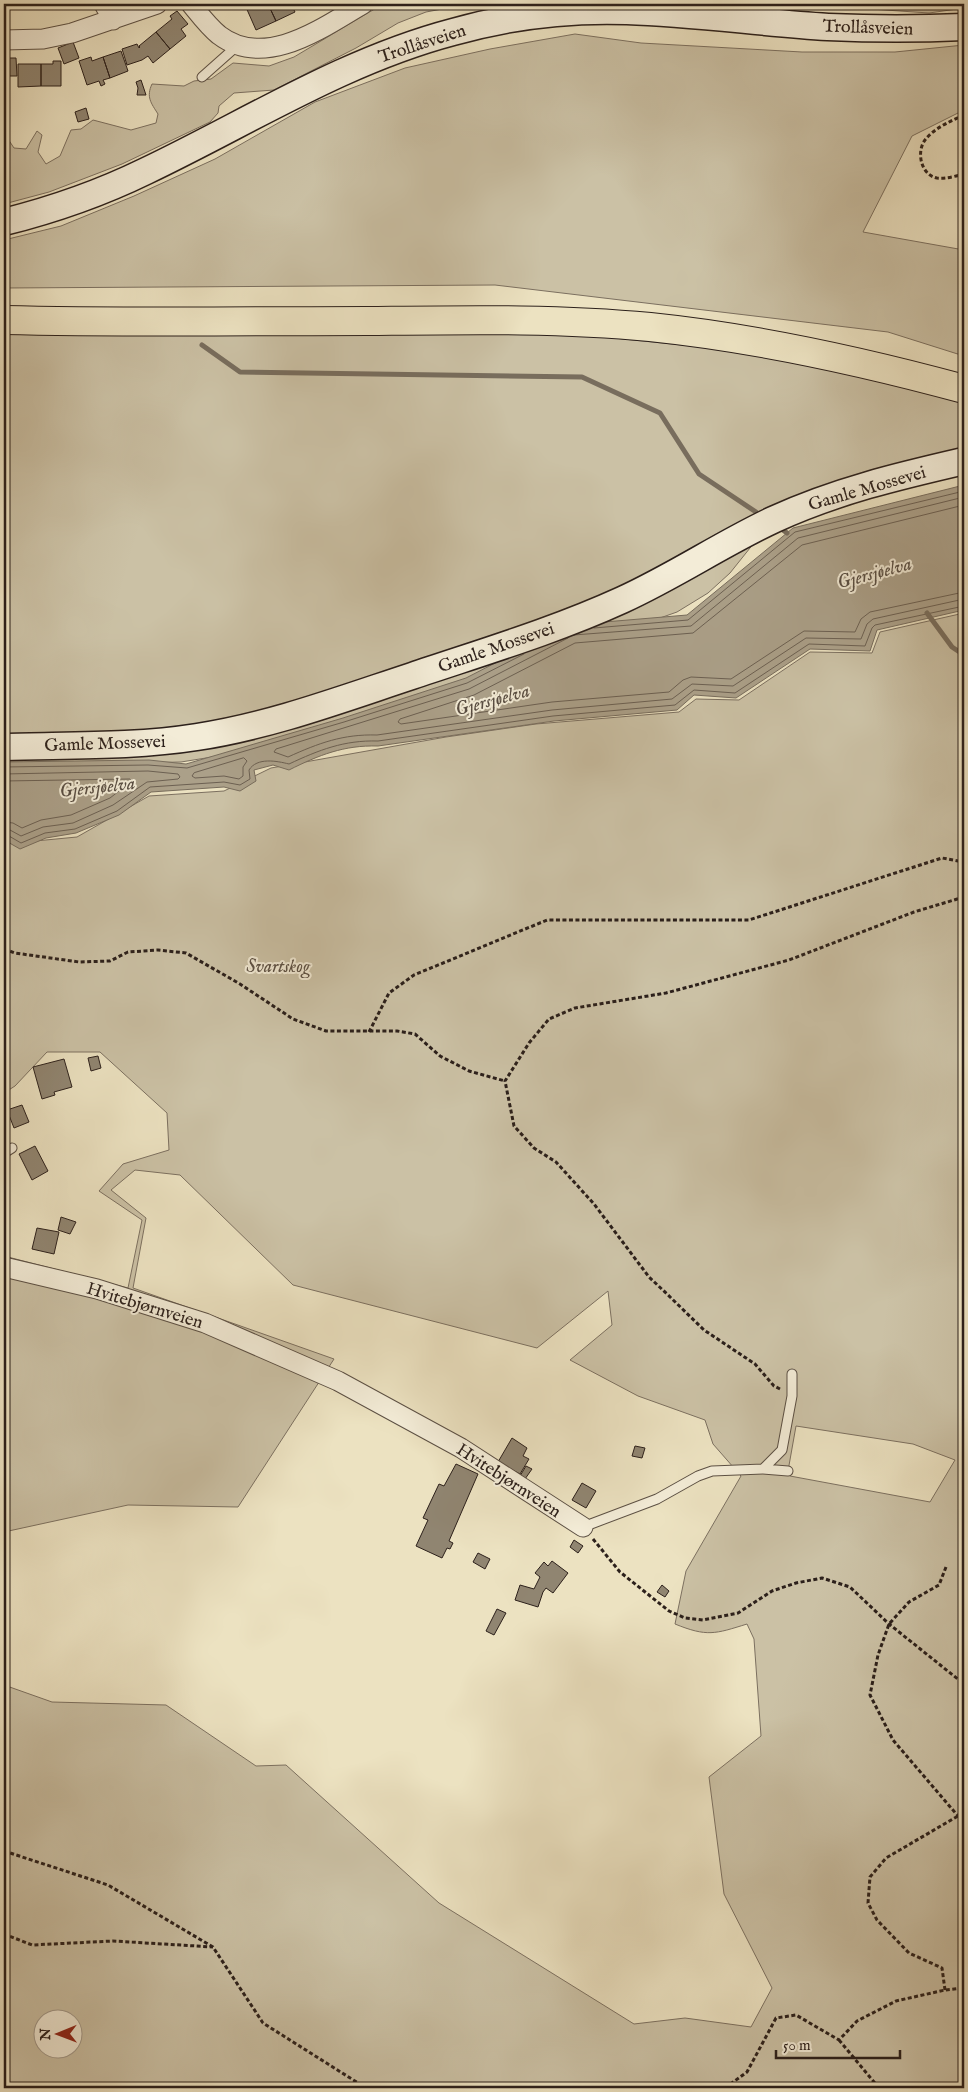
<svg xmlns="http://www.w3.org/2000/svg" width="968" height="2092" viewBox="0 0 968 2092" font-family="'IM FELL English',serif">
<rect width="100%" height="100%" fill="#ece2c1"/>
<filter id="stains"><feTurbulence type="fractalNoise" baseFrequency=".004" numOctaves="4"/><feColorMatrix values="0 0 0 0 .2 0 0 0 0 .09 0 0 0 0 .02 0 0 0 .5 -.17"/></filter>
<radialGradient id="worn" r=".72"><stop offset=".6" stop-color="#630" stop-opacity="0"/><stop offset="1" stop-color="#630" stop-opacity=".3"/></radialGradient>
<path fill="#cbc1a5" stroke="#7c7060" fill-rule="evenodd" d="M383 4H469L426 12 398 23 356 48 274 90 234 93 219 106 218 113 210 122 122 164 49 192 4 204V133L14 148 26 149 37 131 42 135 38 152 46 164 60 156 71 130 81 129 93 120 131 130 156 123 158 114C151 103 146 97 152 84L184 86 194 81 211 79 233 63 269 66 294 57Z
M798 4H964V8L929 13Z
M575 34 641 43 802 52H895L964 45V110L912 136 863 232 964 250V356L888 332 495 285 4 288V240L61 226 134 196 215 159 315 102 405 68 490 49Z
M4 321 496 326 858 363 964 401V449L916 465 754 543 730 573 708 593 677 612 404 708 237 753 181 762 4 766Z
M964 613V2088H4V1685L52 1702 166 1705 256 1766 286 1765 439 1903 634 2024 685 2018 751 2027 772 1988 724 1894 709 1777 761 1736 754 1639 747 1624C715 1634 707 1637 675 1624L686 1571 741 1476 713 1444 705 1420 638 1396 570 1360 612 1325 608 1291 537 1348 293 1285 180 1175 135 1170 111 1190 146 1218 133 1288 334 1359 238 1507 128 1505 4 1532V1256L128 1288 142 1220 99 1191 123 1164 169 1150 167 1113 100 1052H47L15 1086 4 1093V844L77 837 149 796 224 791 271 768 446 737 536 724 679 712 696 699 739 700 810 652 872 653 880 632ZM796 1426 913 1444 955 1460 930 1502 790 1476 788 1471ZM42 2020H72V2050H42Z"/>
<path fill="#aba089" stroke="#786d5d" d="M964 485V610L877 630 870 651 810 649 736 698 694 695 677 710 554 721 378 746C344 745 319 755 289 770L273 765 254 770 256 781 240 791 224 787 151 792 119 815 76 833 46 838 20 849 6 841H4V762L149 760 186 764 343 718 466 678 569 625 687 615 793 528Z"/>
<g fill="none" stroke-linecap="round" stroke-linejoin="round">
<path stroke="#6c6052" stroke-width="1" d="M964 505 802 545 693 633 575 643 474 695 400 719 398 722 401 724 552 702 669 692 683 680 691 677 731 679 804 631 855 632 861 619 870 612 964 592
M594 628 688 620 795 532 964 491
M574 635 691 626 798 538 964 497
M568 638 469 689 276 749 274 752 288 757C319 743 343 734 377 735L552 710 672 699 692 684 733 686 806 638 861 639 867 624 873 619 964 599
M244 758 247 761 243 767V776L239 779 224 776 195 778 192 776 194 773Z
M4 767 148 765 187 768 344 722 467 683 524 654
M4 774 148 771 178 774 180 777 178 779 147 782 113 805 73 823 43 827 21 836 10 830H4
M4 781 130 779 132 781 110 798 71 815 41 820 22 828 13 823 4 822
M4 836H9L21 843 45 833 75 829 117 811 150 787 224 782 240 785 250 779 249 770C257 757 277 761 289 764 319 750 344 740 378 741L553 716 675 705 694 690 735 693 809 644 865 646 872 628 875 625 964 606"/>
<path stroke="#786d5d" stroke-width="5" d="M202 345 240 372 582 377 660 413 699 474 756 512
M783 530 787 533
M927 613 952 647 964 655"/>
</g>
<path fill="#908571" stroke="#2c201b" d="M249 4 255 7 268 4 276 21 256 30 245 5Z
M268 4H291L295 12 276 21Z
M177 11 188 24 181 29 186 36 170 49 156 32 172 19 170 16Z
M156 32 170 49 153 63 148 56 142 60 127 65 122 49 137 44 139 48 140 47 139 46Z
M73 42 79 58 64 64 58 48Z
M121 51 128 71 110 78 103 57Z
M91 57 92 61 103 57 110 78 103 80 105 84 101 86 99 81 87 85 79 61Z
M4 58H16L17 76H4Z
M53 61H61V86H41V64H53Z
M18 64H41V86L18 87Z
M141 80 146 95H137L138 88 136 82Z
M86 108 89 119 78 122 75 112Z
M98 1056 101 1068 91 1071 88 1058Z
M64 1059 72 1087 54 1092 55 1095 42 1099 33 1067Z
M22 1105 29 1122 14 1128 7 1110Z
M35 1146 48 1171 32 1180 19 1154Z
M61 1217 76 1222 70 1234 58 1230Z
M37 1228 59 1232 54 1254 32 1249Z
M512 1438 527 1448 523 1456 529 1459 520 1474 498 1462Z
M635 1446 645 1448 642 1458 632 1456Z
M456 1464 478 1474 449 1541 453 1543 450 1549 447 1548 442 1558 416 1546 428 1520 423 1518 439 1484 444 1486Z
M526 1466 532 1469 525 1479 520 1476Z
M582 1483 596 1491 586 1508 572 1500Z
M574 1540 583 1546 578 1553 570 1547Z
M478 1553 490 1559 485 1569 473 1562Z
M552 1561 568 1573 553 1593 546 1588 543 1592 538 1607 515 1600 520 1585 534 1589 540 1577 535 1573 544 1562 548 1566Z
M662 1585 669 1591 665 1597 657 1592Z
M497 1609 506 1613 494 1635 486 1631Z"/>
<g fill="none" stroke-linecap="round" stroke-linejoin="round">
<g stroke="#5c5044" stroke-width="11">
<path id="lane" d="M202 77 238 45
M4 1153 12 1148
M763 1469 788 1471
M583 1527 657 1499 698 1476 712 1471 763 1469 782 1450 792 1396V1374"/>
</g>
<g stroke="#5c5044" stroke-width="21">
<path id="street" d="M104 4 113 20
M191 4C200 15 208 26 219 35 265 70 322 28 363 4
M4 40 43 39 72 33 157 4
M4 1267 97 1289 205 1323 338 1381 461 1448 583 1527"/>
</g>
<g stroke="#2c201b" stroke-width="29">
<path id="secondary" d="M4 222C52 210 101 193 146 171 247 123 343 61 453 32 509 16 568 9 627 11 694 13 761 23 828 27 874 29 919 29 964 27
M4 747C68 745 134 747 197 737 270 726 342 699 412 676 483 652 554 631 622 600 675 576 723 543 775 519 836 491 899 476 964 461"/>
</g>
<g stroke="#2c201b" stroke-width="30">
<path id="highway" d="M4 320C125 323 247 321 368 321 462 320 557 318 650 327 757 338 861 361 964 389"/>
</g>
<path stroke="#2c201b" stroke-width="3" stroke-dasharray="4 2.5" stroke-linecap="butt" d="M964 115C951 121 934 128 925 140 916 152 921 175 937 178 946 179 956 176 964 174
M4 949 15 953 79 962 110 961 128 952 158 950 186 953 240 984 293 1019 326 1031H397L415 1034 440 1056 469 1071 505 1081
M369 1032 389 993 414 975 547 920H749L942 858 964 862
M780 1389 774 1386 755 1364 704 1330 667 1294 649 1277 594 1204 556 1162 534 1148 514 1126 505 1081 529 1043 549 1019 575 1008 666 993 789 960 914 912 964 897
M593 1539 620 1572 669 1611 685 1618 703 1620 738 1613 772 1591 796 1583 822 1578 850 1587 889 1624 964 1684
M946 1567 939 1585 909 1602 889 1624 878 1655 870 1695 893 1740 958 1816 964 1819
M4 1851 108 1885 213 1947 263 2023 366 2088
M4 1934 32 1945 113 1941 213 1947
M945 1990 942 1968 909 1953 877 1920 868 1903 870 1877 886 1858 958 1816
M839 2040 879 2088
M725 2088 747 2072 776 2018 796 2015 839 2040 857 2021 896 2001 945 1990 964 1988"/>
<use href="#lane" stroke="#f3ecd7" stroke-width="9"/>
<use href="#street" stroke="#f3ecd7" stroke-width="19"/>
<use href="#secondary" stroke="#f3ecd7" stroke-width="26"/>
<use href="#highway" stroke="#ece2c1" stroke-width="28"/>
</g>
<g text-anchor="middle" stroke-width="4" stroke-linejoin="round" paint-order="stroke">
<g font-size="18" fill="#2c201b" stroke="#f3ecd7">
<text transform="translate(868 27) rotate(2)" y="6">Trollåsveien</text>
<text transform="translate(422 43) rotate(-18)" y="6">Trollåsveien</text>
<text transform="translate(867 488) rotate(-16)" y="6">Gamle Mossevei</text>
<text transform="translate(496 647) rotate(-19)" y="6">Gamle Mossevei</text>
<text transform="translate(105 743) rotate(-2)" y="6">Gamle Mossevei</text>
<text transform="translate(145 1305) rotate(17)" y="6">Hvitebjørnveien</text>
<text transform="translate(509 1480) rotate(33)" y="6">Hvitebjørnveien</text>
</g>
<g font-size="18" font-style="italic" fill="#5c5044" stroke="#f3ecd7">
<text x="278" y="972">Svartskog</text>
</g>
<g font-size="19" font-style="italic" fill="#584d42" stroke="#f3ecd7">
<text transform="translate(874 572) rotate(-15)" y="7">Gjersjøelva</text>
<text transform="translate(492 699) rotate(-15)" y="7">Gjersjøelva</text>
<text transform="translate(97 786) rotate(-6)" y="7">Gjersjøelva</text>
</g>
</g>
<rect width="968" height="2092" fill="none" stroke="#ece2c1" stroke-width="20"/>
<rect x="5" y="5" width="958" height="2082" fill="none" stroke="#2c201b" stroke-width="2.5"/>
<rect x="10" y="10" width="948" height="2072" fill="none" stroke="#2c201b"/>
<g transform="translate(58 2034) rotate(269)"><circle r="24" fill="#f3ecd7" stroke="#a39a8c"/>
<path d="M0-4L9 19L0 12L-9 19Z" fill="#8f2418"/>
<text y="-8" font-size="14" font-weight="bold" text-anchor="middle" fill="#2c201b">N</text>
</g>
<path d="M776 2050v8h124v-8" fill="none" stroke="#2c201b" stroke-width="2.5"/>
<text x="783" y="2050" font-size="15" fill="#2c201b" stroke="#f3ecd7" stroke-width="4" paint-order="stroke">50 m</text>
<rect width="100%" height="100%" filter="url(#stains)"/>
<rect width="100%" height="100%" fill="url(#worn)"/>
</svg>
